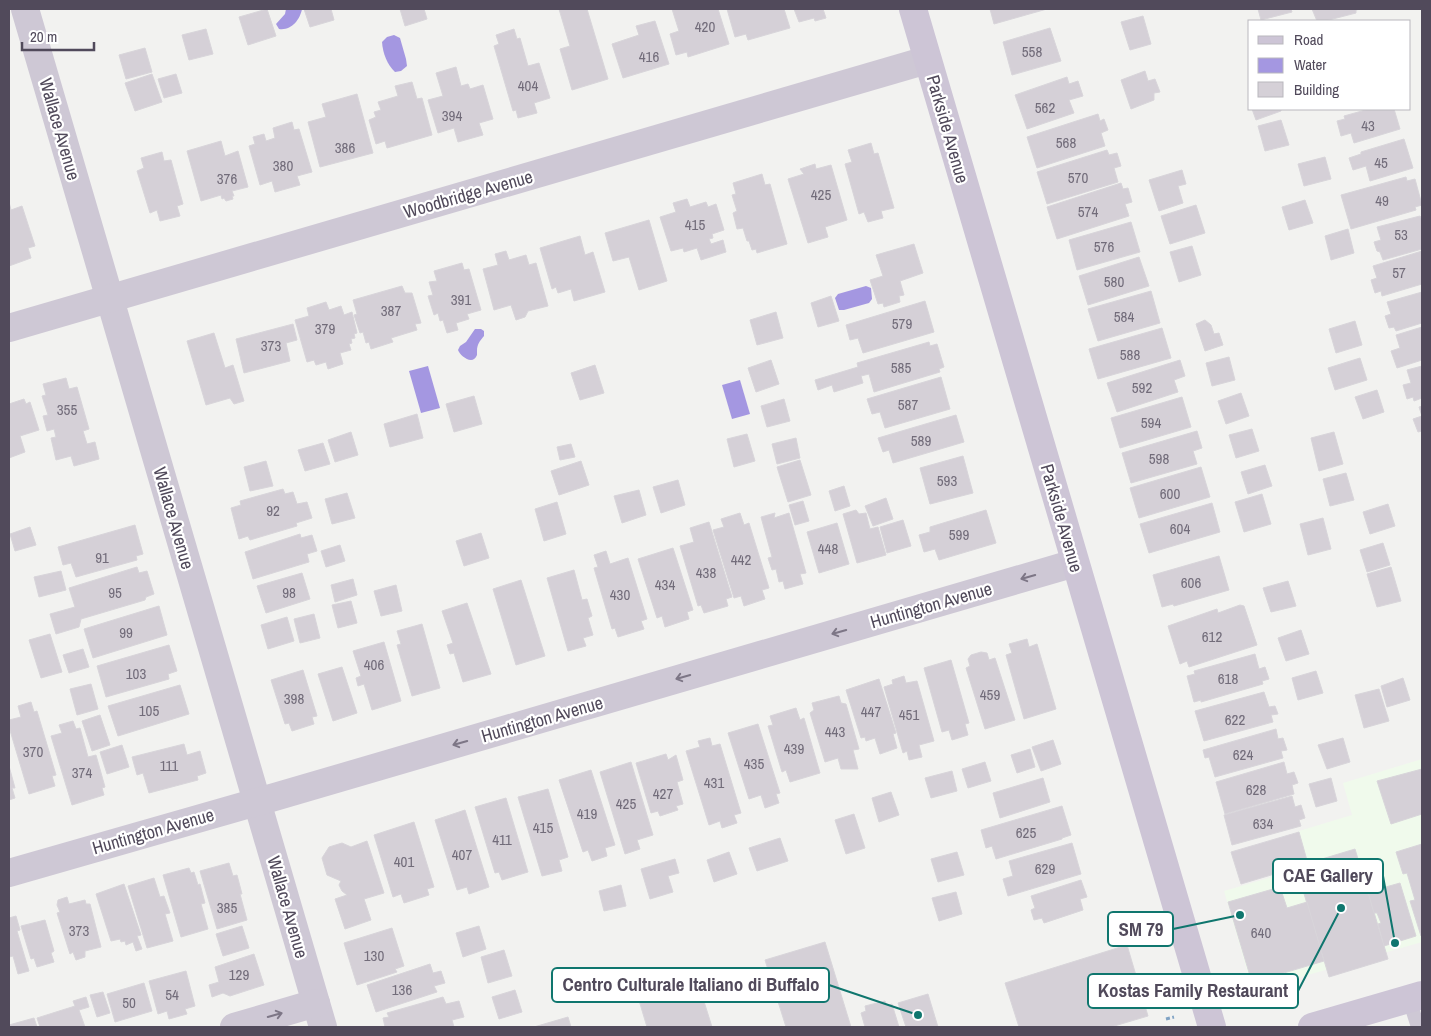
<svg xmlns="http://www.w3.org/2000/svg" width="1431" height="1036" font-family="'Archivo Narrow',sans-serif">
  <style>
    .commercial { fill: #f0faec }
    .water { fill: #a497e1 }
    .building { fill: #d5d0d7; stroke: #d8d5da }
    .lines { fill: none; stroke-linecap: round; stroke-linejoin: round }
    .path { stroke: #80a3c4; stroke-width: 3; stroke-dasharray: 4 2.5; stroke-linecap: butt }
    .lane { stroke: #cec8d5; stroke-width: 14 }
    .street { stroke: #cec8d5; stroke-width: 28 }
    .secondary { stroke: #cdc5d6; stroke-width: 28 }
    .oneway { stroke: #7d7686 }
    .labels { text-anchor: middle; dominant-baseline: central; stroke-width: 4.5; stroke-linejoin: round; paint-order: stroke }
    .number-label { font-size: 15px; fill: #726c7a }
    .street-label { font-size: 18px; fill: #514a5b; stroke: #fff }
    .leader { fill: none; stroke: #0f766e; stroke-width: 2 }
    .callout-dot { fill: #0f766e; stroke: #fff; stroke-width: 2 }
    .callout { fill: #fff; stroke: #0f766e; stroke-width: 2 }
    .callout-label { font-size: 19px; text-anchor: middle; font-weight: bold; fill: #514a5b }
  </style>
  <rect width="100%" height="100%" fill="#f2f2f0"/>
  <polygon class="commercial" points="1422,759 1422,942 1253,991 1224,891 1309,866 1299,831 1352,815 1343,783"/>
  <g class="water">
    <path d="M286 9H302C300 20 291 31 279 29L276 24 285 14Z"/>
    <path d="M394 35 400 38 406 59 407 66 401 71 395 72C387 64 383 54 382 42L387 37Z"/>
    <polygon points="866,286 871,288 872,299 869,303 844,310 839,310 835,298 838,294"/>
    <path d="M475 329H481L484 331V336C480 341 477 344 477 351 477 352 477 354 477 355 473 366 460 356 458 350L460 346 466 342Z"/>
    <polygon points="428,366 440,408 421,413 409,371"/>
    <polygon points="740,380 750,414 732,419 722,385"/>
  </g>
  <g class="building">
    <polygon points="267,9 276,36 248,45 239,17"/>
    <polygon points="304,9 331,9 334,20 310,27"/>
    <polygon points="400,9 424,9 427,19 405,26"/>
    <polygon points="559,9 587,9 608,79 572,90 560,49 570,46"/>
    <polygon points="672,9 718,9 729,44 688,57 687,52 676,55 670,34 679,31"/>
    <polygon points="727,9 784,9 790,28 748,40 746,34 735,37"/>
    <polygon points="794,9 823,9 826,18 815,21 814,18 799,22"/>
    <polygon points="990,9 1047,9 994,24"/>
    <polygon points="1258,9 1291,9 1292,12 1261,20"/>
    <polygon points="1312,9 1360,9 1356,10 1356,13 1325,21 1317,21"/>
    <polygon points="1143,16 1151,44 1130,50 1121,22"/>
    <polygon points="655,21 669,64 623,78 612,44 639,35 636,26"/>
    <polygon points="1050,28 1061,61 1012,75 1003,42"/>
    <polygon points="206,29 213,54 189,60 182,35"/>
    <polygon points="514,29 517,39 520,38 528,66 539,63 550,98 534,103 537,113 518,118 516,110 513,111 494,46 499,44 496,35"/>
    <polygon points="145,48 152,72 126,79 119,55"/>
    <polygon points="456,67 461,86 468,84 470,89 483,85 493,119 479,123 483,135 458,142 454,128 438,133 428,100 443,96 436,73"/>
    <polygon points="1145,71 1148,81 1155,79 1160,92 1154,93 1154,100 1131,109 1121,80"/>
    <polygon points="152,74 162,102 135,111 125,83"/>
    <polygon points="176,74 182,93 164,98 158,79"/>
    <polygon points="1067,77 1069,84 1078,81 1083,96 1069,100 1074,113 1027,129 1015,95"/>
    <polygon points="412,82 417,99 422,98 432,135 387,148 385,141 376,144 369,120 376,117 374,112 381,110 378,102 398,96 395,86"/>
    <polygon points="357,94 373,153 320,167 308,122 326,117 322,104"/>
    <polygon points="1252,109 1281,109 1281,111 1256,120"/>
    <polygon points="1369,109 1394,109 1400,129 1354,143 1351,133 1341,136 1337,121 1345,119 1344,116"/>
    <polygon points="1098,114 1100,121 1104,119 1108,130 1101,133 1105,146 1037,168 1027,137"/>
    <polygon points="1281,120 1289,145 1265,151 1258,126"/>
    <polygon points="292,122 294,130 299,129 312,172 297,176 300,185 275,192 272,181 260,185 249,146 255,144 253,137 264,134 266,141 275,138 273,128"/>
    <polygon points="1404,139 1413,168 1370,181 1366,166 1353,170 1349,158 1361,154 1361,152"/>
    <polygon points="221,141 225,156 238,151 248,187 232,191 234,196 232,196 233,199 226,201 224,198 222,199 221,195 201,201 187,151"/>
    <polygon points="871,143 874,154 878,153 894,208 881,211 883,218 868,222 864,212 859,214 845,164 852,162 848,150"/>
    <polygon points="1107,150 1109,155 1117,153 1121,166 1114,168 1118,182 1047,204 1037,172"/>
    <polygon points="162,152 164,161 171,160 183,204 177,206 180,216 160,221 157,210 150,213 137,171 144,168 141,158"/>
    <polygon points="1325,157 1331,179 1304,186 1298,164"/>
    <polygon points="815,164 816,169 831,165 847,220 825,227 828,237 808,243 788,179 804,174 800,169"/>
    <polygon points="1182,170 1186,184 1178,186 1183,203 1159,211 1149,180"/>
    <polygon points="762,174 765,185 770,184 787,244 757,253 756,249 752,250 749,241 747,241 743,228 737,229 733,213 737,211 732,195 736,194 733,183"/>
    <polygon points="1406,177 1407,181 1415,179 1422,205 1415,207 1416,210 1351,229 1341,195"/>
    <polygon points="1121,183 1123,189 1128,188 1132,202 1125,204 1129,216 1057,239 1047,207"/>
    <polygon points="687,199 690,207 706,202 708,207 716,204 724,230 712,234 713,238 709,239 711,244 723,240 726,252 701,260 697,248 684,252 683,248 671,251 660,217 676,212 673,203"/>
    <polygon points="1305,200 1313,223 1289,230 1282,207"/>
    <polygon points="9,202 11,210 22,206 35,246 28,248 31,258 9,266"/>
    <polygon points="1196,205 1205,233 1170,244 1161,216"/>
    <polygon points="1420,216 1421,218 1422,218 1422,249 1383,260 1380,252 1377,251 1374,242 1381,240 1377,227"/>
    <polygon points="649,220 667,281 639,290 629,257 613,261 605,233"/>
    <polygon points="1131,222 1140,252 1077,270 1069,240"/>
    <polygon points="1348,229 1354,253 1331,260 1325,236"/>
    <polygon points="580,236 585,255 593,252 605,292 574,301 571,289 558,293 556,287 552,289 540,248"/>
    <polygon points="914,244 923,273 900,281 904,295 899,296 900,302 884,307 883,303 878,304 870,280 883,276 876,255"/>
    <polygon points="1192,246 1201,275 1179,282 1170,252"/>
    <polygon points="506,251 509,260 526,255 529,265 536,263 548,306 528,311 525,317 516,320 511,305 494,310 483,269 498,265 495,254"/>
    <polygon points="1422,251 1422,284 1382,296 1381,291 1375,293 1371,280 1377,278 1373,266"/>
    <polygon points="1139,257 1149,286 1088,305 1079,276"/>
    <polygon points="462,263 464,270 469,269 481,310 467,314 469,319 456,323 458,330 447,333 443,320 440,321 438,313 434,315 428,296 433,295 429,282 437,281 434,271"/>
    <polygon points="402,286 405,293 412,293 421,323 415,324 417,330 391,338 393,342 371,349 369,342 366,343 363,332 360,333 354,315 357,314 353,300"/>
    <polygon points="1151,291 1160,323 1098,341 1088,309"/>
    <polygon points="1422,292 1422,323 1396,331 1394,327 1389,328 1385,316 1391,314 1387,302"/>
    <polygon points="831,296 839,321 818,327 811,303"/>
    <polygon points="925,301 934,332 863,353 858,338 850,340 846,325"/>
    <polygon points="326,302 329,310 341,306 344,315 352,312 357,333 354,334 355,338 351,339 352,343 349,344 351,350 340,353 343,364 328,369 326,362 316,365 314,360 307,362 295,320 309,316 307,308"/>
    <polygon points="776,312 783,338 757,345 750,320"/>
    <polygon points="1205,320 1211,325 1214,334 1219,333 1223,345 1205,351 1196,324"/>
    <polygon points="1355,321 1362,345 1336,353 1329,329"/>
    <polygon points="293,324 297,340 286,343 290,361 244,373 236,339"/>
    <polygon points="1422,327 1422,360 1397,368 1391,351 1400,348 1396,335"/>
    <polygon points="1162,328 1171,358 1098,379 1089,349"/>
    <polygon points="214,333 225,368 233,365 244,401 234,404 230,398 206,405 187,341"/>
    <polygon points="929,342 930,346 937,344 944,367 939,369 940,372 874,392 869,374 861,376 863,383 834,392 832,385 818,390 815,380 858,367 857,363"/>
    <polygon points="1229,357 1235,380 1212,386 1206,363"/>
    <polygon points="1360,358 1367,380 1335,390 1328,368"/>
    <polygon points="771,360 779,384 756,392 748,368"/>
    <polygon points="1180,360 1185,376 1174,380 1178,392 1117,412 1107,383"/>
    <polygon points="595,365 604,393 580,400 571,373"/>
    <polygon points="1422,366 1422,398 1414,401 1413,397 1407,399 1403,385 1411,383 1407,370"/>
    <polygon points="941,377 950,409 885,428 880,412 872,414 867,399"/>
    <polygon points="66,378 69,389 77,387 89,429 83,431 87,444 95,442 99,459 74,466 71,456 56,460 51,438 56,437 54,429 47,431 43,416 48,415 42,396 46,395 43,384"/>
    <polygon points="1377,390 1384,412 1363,419 1355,397"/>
    <polygon points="1241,393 1249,416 1226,424 1218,401"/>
    <polygon points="474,396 482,424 454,432 446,404"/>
    <polygon points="1182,397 1191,427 1120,448 1111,418"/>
    <polygon points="24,399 26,404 30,402 39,430 20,436 25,452 9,458 9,404"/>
    <polygon points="784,399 790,421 767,427 761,406"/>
    <polygon points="1422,406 1422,431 1418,432 1413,419 1422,416 1419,407"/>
    <polygon points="417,414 423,438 390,447 384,424"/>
    <polygon points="956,415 964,442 893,463 889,450 883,452 878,438"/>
    <polygon points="1252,429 1259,451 1236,458 1229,435"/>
    <polygon points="1197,431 1202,448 1193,451 1197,464 1131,483 1122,453"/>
    <polygon points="351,432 358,455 335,462 328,440"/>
    <polygon points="1334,432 1343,464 1319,471 1311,438"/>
    <polygon points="747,434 755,461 734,467 727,439"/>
    <polygon points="796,438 800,458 777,464 772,444"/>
    <polygon points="323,443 330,464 305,471 298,450"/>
    <polygon points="571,444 575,457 560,460 557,447"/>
    <polygon points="963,456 973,493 930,504 920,468"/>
    <polygon points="800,460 811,495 788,502 777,467"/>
    <polygon points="266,461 273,486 250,491 244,467"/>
    <polygon points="581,461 589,485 559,495 551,471"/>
    <polygon points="1265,465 1272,486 1248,494 1241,472"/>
    <polygon points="1201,467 1210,497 1139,518 1130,488"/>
    <polygon points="1346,473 1354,500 1330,506 1323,479"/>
    <polygon points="678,480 685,505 661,513 653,487"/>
    <polygon points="844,486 850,506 835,511 829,491"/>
    <polygon points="283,489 285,494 293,492 297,504 307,502 312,518 296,523 297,526 250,540 248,536 239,539 231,508 241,505 240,501"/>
    <polygon points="639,490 646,515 622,523 614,496"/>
    <polygon points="347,493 355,518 332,524 325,499"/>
    <polygon points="1262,494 1271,524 1244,532 1235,502"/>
    <polygon points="886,498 893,519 873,526 865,506"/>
    <polygon points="803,501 809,521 795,525 789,505"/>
    <polygon points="557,502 566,534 544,541 535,509"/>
    <polygon points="1212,503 1220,532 1149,553 1140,524"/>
    <polygon points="1388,504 1395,526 1370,534 1363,512"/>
    <polygon points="856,510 859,514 866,513 870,529 878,527 886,555 857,563 843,514"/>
    <polygon points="986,510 996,543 939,560 935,549 924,552 919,535 930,532 930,527"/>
    <polygon points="740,513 744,525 749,523 769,588 762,590 765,599 744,606 741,596 734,598 713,530 724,527 721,519"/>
    <polygon points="775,513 774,518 789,513 806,573 800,574 803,584 785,589 783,581 779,582 776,569 772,570 768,558 772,557 761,517"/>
    <polygon points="1323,518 1331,549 1308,555 1300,524"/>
    <polygon points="903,520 911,546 887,553 880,527"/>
    <polygon points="709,522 732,597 726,599 728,606 704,613 701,605 698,606 680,546 694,542 690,528"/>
    <polygon points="837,523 849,564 819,573 807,532"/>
    <polygon points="135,525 143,554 136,556 137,560 76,577 71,563 63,565 58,547"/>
    <polygon points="30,527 36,545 15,551 10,534"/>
    <polygon points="481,533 489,558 464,566 456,541"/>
    <polygon points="300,534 301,538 312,535 317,551 307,554 309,562 253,579 245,552"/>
    <polygon points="1383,543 1390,565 1367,572 1360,550"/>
    <polygon points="340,545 345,561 326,567 321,551"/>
    <polygon points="673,548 693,610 687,612 689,619 665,627 662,616 657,618 638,559"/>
    <polygon points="606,551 610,564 628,558 647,619 641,621 644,629 618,637 615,628 612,629 594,568 598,567 594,555"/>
    <polygon points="1219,556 1229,590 1174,606 1173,604 1162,607 1153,575"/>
    <polygon points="137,567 139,573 147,571 154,594 146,597 145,600 81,619 79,627 56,634 50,614 75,607 69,588"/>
    <polygon points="1391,567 1401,601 1377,607 1367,574"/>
    <polygon points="574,570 582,600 587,599 592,616 588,618 593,635 583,638 586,646 568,651 547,578"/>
    <polygon points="61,571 66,590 39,597 34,577"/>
    <polygon points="302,573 310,599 266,613 257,586"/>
    <polygon points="353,579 357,595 335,602 331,585"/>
    <polygon points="521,580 545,656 516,665 493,589"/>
    <polygon points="1288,581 1296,606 1271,612 1263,588"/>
    <polygon points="396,585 402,611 381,616 374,591"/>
    <polygon points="351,601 357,623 338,628 332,605"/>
    <polygon points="467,603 491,674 463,682 454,653 450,654 447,645 453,643 442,611"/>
    <polygon points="1240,605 1244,606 1257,645 1189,667 1187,661 1180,664 1168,626 1217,609 1218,613"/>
    <polygon points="159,606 167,635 93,658 84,629"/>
    <polygon points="314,614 320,638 300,643 294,619"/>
    <polygon points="287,617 294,641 268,649 261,625"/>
    <polygon points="422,624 440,688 412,696 397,645 401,644 397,631"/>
    <polygon points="1301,630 1309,654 1286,661 1278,638"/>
    <polygon points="50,634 62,672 41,678 29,640"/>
    <polygon points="1027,639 1029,647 1037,644 1056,709 1024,719 1006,655 1012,653 1009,644"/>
    <polygon points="384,642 401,701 372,710 364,684 358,686 356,678 361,676 353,651"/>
    <polygon points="169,645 177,671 168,674 169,679 106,697 97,666"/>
    <polygon points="83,649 89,667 69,673 63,655"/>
    <polygon points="981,652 987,653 989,660 995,658 1015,720 985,729 966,668 970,666 968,659 971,655"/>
    <polygon points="1255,654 1259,669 1265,667 1269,679 1262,681 1263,684 1201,702 1201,700 1194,702 1187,676 1195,674 1194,671"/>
    <polygon points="951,660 969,723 965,724 968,735 952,740 949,730 942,732 924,668"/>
    <polygon points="342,667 357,713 333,721 318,674"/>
    <polygon points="303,670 317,716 312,717 314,724 292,731 289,723 285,724 271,680"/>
    <polygon points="1316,671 1323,693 1298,700 1292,678"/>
    <polygon points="904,676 906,683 917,681 934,741 919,745 922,757 909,760 907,751 903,753 884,687 893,684 892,680"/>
    <polygon points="1403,678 1410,700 1387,707 1381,686"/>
    <polygon points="879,679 896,733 893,734 897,748 880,754 875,738 866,741 865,737 861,738 846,690"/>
    <polygon points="91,684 98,709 77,715 70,689"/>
    <polygon points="180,685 189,714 118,736 108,706"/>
    <polygon points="1379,689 1389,721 1364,728 1355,695"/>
    <polygon points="1264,692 1269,707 1275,706 1278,714 1271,715 1273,722 1204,741 1195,711"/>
    <polygon points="839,696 841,703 846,704 859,749 853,750 858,769 841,769 838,758 825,762 810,713 814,710 812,703"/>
    <polygon points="31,702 34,712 37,711 56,775 52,776 55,786 29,794 9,727 9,720 21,717 18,706"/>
    <polygon points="796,708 800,720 804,718 820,773 790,782 786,770 782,772 768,726 773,725 770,716"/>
    <polygon points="100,715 110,745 92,751 82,721"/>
    <polygon points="73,721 76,729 80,728 88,757 96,755 105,787 102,788 104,795 72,805 51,736 62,733 59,725"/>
    <polygon points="758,724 780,793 776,794 779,803 765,808 761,795 749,799 728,733"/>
    <polygon points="1276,729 1278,739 1283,738 1287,750 1281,751 1283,758 1215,777 1209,757 1205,758 1203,750"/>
    <polygon points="710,738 712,746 720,744 741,813 734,815 737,823 722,828 720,821 709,825 686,751 700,747 698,741"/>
    <polygon points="1343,738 1350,762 1327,769 1318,745"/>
    <polygon points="1053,740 1061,764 1041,771 1032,747"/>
    <polygon points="184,744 187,755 200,751 206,773 197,776 198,780 149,793 143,773 137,775 132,757"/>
    <polygon points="122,745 129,767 107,774 100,752"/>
    <polygon points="1030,749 1035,767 1017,773 1011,755"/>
    <polygon points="666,754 668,760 676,755 683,780 677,782 683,804 676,806 678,810 660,816 658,811 651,813 636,763"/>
    <polygon points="631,762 653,835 637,840 640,849 625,854 600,772"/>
    <polygon points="985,762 991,781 968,788 962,769"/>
    <polygon points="1284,762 1287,774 1294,772 1298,783 1292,785 1294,794 1225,814 1216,782"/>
    <polygon points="9,766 15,788 12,788 15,798 9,800"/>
    <polygon points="1422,769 1422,814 1391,824 1377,781"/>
    <polygon points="591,770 615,845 605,848 607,856 592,861 588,850 583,852 559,780"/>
    <polygon points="952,771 957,791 931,798 925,778"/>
    <polygon points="1043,778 1050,802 1000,818 993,793"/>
    <polygon points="1331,778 1337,801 1316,807 1309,784"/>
    <polygon points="548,789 568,857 559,860 562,871 542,876 518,797"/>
    <polygon points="891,792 899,815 879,822 872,798"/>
    <polygon points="1292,796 1295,807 1301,805 1305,818 1299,820 1301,826 1232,845 1224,815"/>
    <polygon points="506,798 528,872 502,880 499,872 495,873 475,807"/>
    <polygon points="1062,806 1071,835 1062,838 1062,839 996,859 992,846 986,848 981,830"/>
    <polygon points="465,810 489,887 469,894 467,887 457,890 435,820"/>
    <polygon points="854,814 865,848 846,854 835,820"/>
    <polygon points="414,822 434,887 427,889 429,895 404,903 401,894 393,897 374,835"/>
    <polygon points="1299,832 1308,864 1241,884 1231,852"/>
    <polygon points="780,838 788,861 757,871 749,848"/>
    <polygon points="367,841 384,893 364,899 371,920 345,929 335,899 347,895 342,891 339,885 341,881 327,875 322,858 329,847 342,843 351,847"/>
    <polygon points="1072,843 1081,874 1008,896 1003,879 1013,876 1009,861"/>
    <polygon points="1422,844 1422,935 1421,936 1410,901 1415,900 1407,873 1403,874 1396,852"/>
    <polygon points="1355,849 1388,959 1329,977 1302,887 1318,883 1312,862"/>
    <polygon points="729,852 737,874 714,882 707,860"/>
    <polygon points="957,852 964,875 938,882 931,859"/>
    <polygon points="675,859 679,873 668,876 673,892 650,899 641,869"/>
    <polygon points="229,863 233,876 237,875 242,894 240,894 247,920 217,929 200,871"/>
    <polygon points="189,868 191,873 194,872 198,885 200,884 205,903 201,904 208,929 181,937 163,875"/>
    <polygon points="154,878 160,897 164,896 170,913 165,914 173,941 147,948 128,886"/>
    <polygon points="1081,880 1087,897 1080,899 1083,910 1044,923 1042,918 1034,920 1031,910 1035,908 1031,896"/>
    <polygon points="1400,883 1416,936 1384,946 1378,924 1381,923 1377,913 1374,913 1368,892"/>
    <polygon points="124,884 141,935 137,936 142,949 136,951 133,942 126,945 125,941 121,942 120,939 111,941 96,894"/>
    <polygon points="621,885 626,906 604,911 599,891"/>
    <polygon points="1280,887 1287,908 1307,902 1324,961 1257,981 1253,980 1250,976 1228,902"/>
    <polygon points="956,892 962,914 939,921 932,898"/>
    <polygon points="67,897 69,904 85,900 86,904 90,904 101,947 85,951 85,957 76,960 73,952 70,954 57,913 60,912 57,905 58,900"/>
    <polygon points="16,916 20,930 17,931 29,971 18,974 13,956 9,957 9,918"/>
    <polygon points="45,920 54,951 51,953 54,962 37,967 34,958 31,959 21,926"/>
    <polygon points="242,926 249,948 223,956 216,934"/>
    <polygon points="479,926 486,949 463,957 456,933"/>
    <polygon points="392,928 404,966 395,969 397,972 357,985 344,943"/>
    <polygon points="825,942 851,1027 786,1027 765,960"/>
    <polygon points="1127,945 1148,1016 1111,1027 1019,1027 1005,983"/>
    <polygon points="504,950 512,976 488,983 481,957"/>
    <polygon points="254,954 264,985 230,996 223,993 212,997 209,985 219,982 215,967"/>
    <polygon points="430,964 433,973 441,971 445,983 434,986 437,992 376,1012 367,985"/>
    <polygon points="186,971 195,1006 185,1009 187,1014 169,1019 167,1011 158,1014 149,981"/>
    <polygon points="697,979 712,1027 647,1027 638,997"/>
    <polygon points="144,983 152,1011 115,1022 107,994"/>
    <polygon points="515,990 522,1012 499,1019 492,997"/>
    <polygon points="103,992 110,1013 97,1017 90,995"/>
    <polygon points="928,994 938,1027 906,1027 898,1003"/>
    <polygon points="86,997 89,1007 79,1010 85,1027 40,1027 37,1018 75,1006 73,1001"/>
    <polygon points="443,997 446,1004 459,1001 464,1017 452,1020 454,1027 385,1027 383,1018 389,1017 387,1013"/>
    <polygon points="885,1001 887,1006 892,1004 899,1027 865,1027 861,1013 866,1011 865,1006"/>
    <polygon points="568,1017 571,1027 534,1027"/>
    <polygon points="34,1018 37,1027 9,1027 9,1025"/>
  </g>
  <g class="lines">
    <g class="path">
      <polyline points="1239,997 1243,1009"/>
      <polyline points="1166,1019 1174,1017"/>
    </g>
    <polyline class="lane" points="1409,999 1418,1027"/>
    <g class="street">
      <polyline points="25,9 323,1027"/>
      <polyline points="9,328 927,60"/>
      <polyline points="9,873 278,796 1075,563"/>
      <polyline points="234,1027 316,1003"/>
    </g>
    <g class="secondary">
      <polyline points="913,9 1212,1027"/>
      <polyline points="1312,1027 1422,995"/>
    </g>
  </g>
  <defs><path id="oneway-shaft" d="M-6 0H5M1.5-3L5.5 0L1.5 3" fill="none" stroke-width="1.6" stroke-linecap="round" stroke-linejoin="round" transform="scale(1.25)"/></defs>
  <g class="oneway">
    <use href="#oneway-shaft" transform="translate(1028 577) rotate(164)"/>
    <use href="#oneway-shaft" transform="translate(839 632) rotate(164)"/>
    <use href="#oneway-shaft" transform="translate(683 677) rotate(164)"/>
    <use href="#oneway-shaft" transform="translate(460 743) rotate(164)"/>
    <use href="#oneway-shaft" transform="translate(275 1015) rotate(-16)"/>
  </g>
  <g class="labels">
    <g class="number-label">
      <text x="705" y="26">420</text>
      <text x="1032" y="51">558</text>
      <text x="649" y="56">416</text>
      <text x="528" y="85">404</text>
      <text x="1045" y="107">562</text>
      <text x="452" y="115">394</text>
      <text x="1368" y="125">43</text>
      <text x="1066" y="142">568</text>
      <text x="345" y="147">386</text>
      <text x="1381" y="162">45</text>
      <text x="283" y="165">380</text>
      <text x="1078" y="177">570</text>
      <text x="227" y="178">376</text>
      <text x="821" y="194">425</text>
      <text x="1382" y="200">49</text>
      <text x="1088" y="211">574</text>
      <text x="695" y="224">415</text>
      <text x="1401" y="234">53</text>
      <text x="1104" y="246">576</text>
      <text x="1399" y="272">57</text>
      <text x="1114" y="281">580</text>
      <text x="461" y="299">391</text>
      <text x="391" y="310">387</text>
      <text x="1124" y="316">584</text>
      <text x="902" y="323">579</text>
      <text x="325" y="328">379</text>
      <text x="271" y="345">373</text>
      <text x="1130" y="354">588</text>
      <text x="901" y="367">585</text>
      <text x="1142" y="387">592</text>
      <text x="908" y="404">587</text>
      <text x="67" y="409">355</text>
      <text x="1151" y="422">594</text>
      <text x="921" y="440">589</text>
      <text x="1159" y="458">598</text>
      <text x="947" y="480">593</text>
      <text x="1170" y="493">600</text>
      <text x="273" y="510">92</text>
      <text x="1180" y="528">604</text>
      <text x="959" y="534">599</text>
      <text x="828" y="548">448</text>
      <text x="102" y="557">91</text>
      <text x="741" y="559">442</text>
      <text x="706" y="572">438</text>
      <text x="1191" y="582">606</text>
      <text x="665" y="584">434</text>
      <text x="115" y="592">95</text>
      <text x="289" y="592">98</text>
      <text x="620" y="594">430</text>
      <text x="126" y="632">99</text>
      <text x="1212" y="636">612</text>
      <text x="374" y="664">406</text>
      <text x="136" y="673">103</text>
      <text x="1228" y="678">618</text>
      <text x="990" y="694">459</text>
      <text x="294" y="698">398</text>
      <text x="149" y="710">105</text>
      <text x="871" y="711">447</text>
      <text x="909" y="714">451</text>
      <text x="1235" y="719">622</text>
      <text x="835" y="731">443</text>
      <text x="794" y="748">439</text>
      <text x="33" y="751">370</text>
      <text x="1243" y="754">624</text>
      <text x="754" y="763">435</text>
      <text x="169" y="765">111</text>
      <text x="82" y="772">374</text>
      <text x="714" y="782">431</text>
      <text x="1256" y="789">628</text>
      <text x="663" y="793">427</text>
      <text x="626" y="803">425</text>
      <text x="587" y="813">419</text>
      <text x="1263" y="823">634</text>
      <text x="543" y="827">415</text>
      <text x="1026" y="832">625</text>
      <text x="502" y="839">411</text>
      <text x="462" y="854">407</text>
      <text x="404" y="861">401</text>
      <text x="1045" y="868">629</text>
      <text x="227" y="907">385</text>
      <text x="79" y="930">373</text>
      <text x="1261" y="932">640</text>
      <text x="374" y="955">130</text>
      <text x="239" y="974">129</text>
      <text x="402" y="989">136</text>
      <text x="172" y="994">54</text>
      <text x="129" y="1002">50</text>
    </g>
    <g class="street-label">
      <text transform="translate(60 129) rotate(74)">Wallace Avenue</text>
      <text transform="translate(948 129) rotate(74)">Parkside Avenue</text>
      <text transform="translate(468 194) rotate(-16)">Woodbridge Avenue</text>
      <text transform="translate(174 518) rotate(74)">Wallace Avenue</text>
      <text transform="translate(1062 518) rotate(74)">Parkside Avenue</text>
      <text transform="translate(931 605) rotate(-16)">Huntington Avenue</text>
      <text transform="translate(542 719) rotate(-16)">Huntington Avenue</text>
      <text transform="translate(153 831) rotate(-16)">Huntington Avenue</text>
      <text transform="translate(288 907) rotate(74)">Wallace Avenue</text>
    </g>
  </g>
  <path class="leader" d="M1395 943L1383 876M1240 915L1173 929M918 1015L829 985M1341 908L1298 991"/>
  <g class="callout-dot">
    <circle cx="1395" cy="943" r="5"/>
    <circle cx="1240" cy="915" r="5"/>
    <circle cx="918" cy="1015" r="5"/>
    <circle cx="1341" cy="908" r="5"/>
  </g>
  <g class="callout">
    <rect x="1273" y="859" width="110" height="34" rx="5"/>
    <rect x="1108" y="912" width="65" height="34" rx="5"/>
    <rect x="552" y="968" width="277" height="34" rx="5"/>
    <rect x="1088" y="974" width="210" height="34" rx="5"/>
  </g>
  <g class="callout-label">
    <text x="1328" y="882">CAE Gallery</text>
    <text x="1141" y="936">SM 79</text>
    <text x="691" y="991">Centro Culturale Italiano di Buffalo</text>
    <text x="1193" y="997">Kostas Family Restaurant</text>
  </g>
  <rect width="1431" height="1036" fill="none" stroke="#514a5b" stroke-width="20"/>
  <rect x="1248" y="20" width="162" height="90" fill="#ffffff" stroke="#b9b7bd"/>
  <rect x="1258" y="36" width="25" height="8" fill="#cdc5d6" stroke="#b9b7bd"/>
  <text x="1294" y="45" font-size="15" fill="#514a5b">Road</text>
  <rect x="1258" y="58" width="25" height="15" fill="#a497e1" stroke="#b9b7bd"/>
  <text x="1294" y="70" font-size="15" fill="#514a5b">Water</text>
  <rect x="1258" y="82" width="25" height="15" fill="#d5d0d7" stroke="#b9b7bd"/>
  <text x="1294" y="95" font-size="15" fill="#514a5b">Building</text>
  <path d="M22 42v8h72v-8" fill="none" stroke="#514a5b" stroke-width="2.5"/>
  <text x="30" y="42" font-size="15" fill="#514a5b" stroke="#ffffff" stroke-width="4" paint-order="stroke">20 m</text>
</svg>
